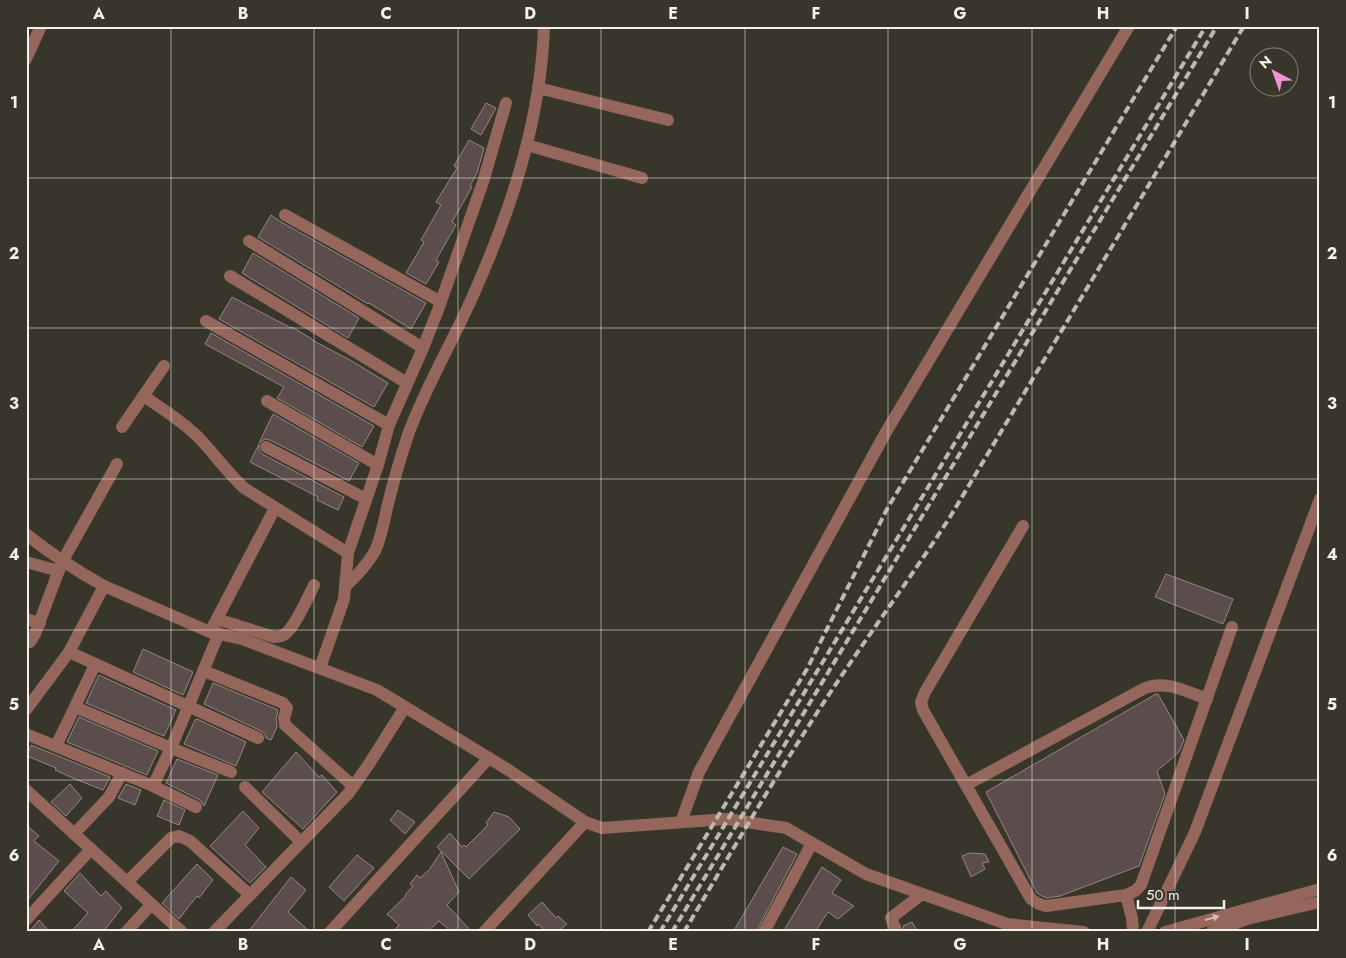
<svg xmlns="http://www.w3.org/2000/svg" width="1346" height="958" font-family="Jost,sans-serif">
  <style>
    .building { fill: #5a4d4b; stroke: #948683 }
    .lines { fill: none; stroke-linecap: round; stroke-linejoin: round }
    .minor { stroke: #95665b; stroke-width: 12 }
    .rail { stroke: #bcb9b1; stroke-width: 4; stroke-dasharray: 8 4; stroke-linecap: butt }
    .oneway { fill: #cebab1 }
    .grid { fill: none; stroke: #f4f2eb; stroke-width: 1; stroke-opacity: 0.55 }
    .neatline { fill: none; stroke: #f4f2eb; stroke-width: 2 }
    .grid-label { font-size: 16px; text-anchor: middle; font-weight: bold; fill: #f4f2eb }
  </style>
  <rect width="100%" height="100%" fill="#38352a"/>
  <g class="building">
    <polygon points="486,103 496,108 481,135 471,129"/>
    <polygon points="469,140 484,148 477,173 470,186 472,187 452,222 456,225 436,260 439,262 426,284 406,273 424,242 421,240 441,205 436,202 457,168 454,166"/>
    <polygon points="271,215 281,222 426,303 411,329 369,303 368,304 258,237"/>
    <polygon points="253,253 359,318 348,338 242,273"/>
    <polygon points="232,297 291,328 292,327 312,339 312,340 350,360 388,383 374,407 219,319"/>
    <polygon points="211,333 374,426 362,447 277,398 284,387 205,344"/>
    <polygon points="273,414 359,463 349,481 270,440 265,439 259,443"/>
    <polygon points="259,444 259,451 262,454 344,497 338,510 317,500 318,497 250,462"/>
    <polygon points="1166,574 1233,599 1223,624 1155,597"/>
    <polygon points="143,649 193,672 183,695 133,672"/>
    <polygon points="99,675 176,710 164,736 86,703"/>
    <polygon points="213,683 278,710 276,719 277,727 271,740 266,738 265,734 261,731 204,704"/>
    <polygon points="1156,694 1158,694 1184,740 1179,752 1157,771 1165,794 1139,866 1060,896 1047,898 1042,896 1037,893 986,792"/>
    <polygon points="79,717 158,751 147,775 67,742"/>
    <polygon points="197,719 246,742 236,766 184,744 195,720"/>
    <polygon points="31,745 110,777 103,790 75,779 55,770 56,768 27,756"/>
    <polygon points="296,752 319,777 322,775 337,792 303,829 262,792"/>
    <polygon points="177,759 218,775 204,806 200,800 166,783"/>
    <polygon points="70,784 82,798 66,816 51,802"/>
    <polygon points="126,784 141,790 135,805 118,798"/>
    <polygon points="164,800 185,810 179,825 157,816"/>
    <polygon points="398,810 415,822 405,834 390,820"/>
    <polygon points="243,811 259,828 245,845 266,867 250,883 210,846"/>
    <polygon points="494,812 509,817 520,829 469,879 437,847 450,833 462,847 464,845 466,847 488,825 486,823"/>
    <polygon points="26,825 39,836 34,841 59,861 26,902"/>
    <polygon points="783,847 797,854 756,932 733,932"/>
    <polygon points="441,852 459,892 447,905 472,932 452,932 439,921 427,932 393,932 399,925 387,914 406,896 405,895 413,886 410,884 417,875 420,878 429,870"/>
    <polygon points="969,853 985,854 989,862 982,863 985,869 971,877 962,856"/>
    <polygon points="357,855 374,868 344,901 329,887"/>
    <polygon points="197,864 213,880 199,898 197,896 179,919 162,903"/>
    <polygon points="822,867 841,880 832,893 854,906 838,919 828,912 815,932 783,932"/>
    <polygon points="80,873 101,896 106,891 122,908 103,932 71,932 88,913 64,891"/>
    <polygon points="291,877 306,890 288,912 310,932 248,932"/>
    <polygon points="542,902 556,918 558,916 567,924 557,932 547,932 538,924 537,926 528,915"/>
    <polygon points="39,920 50,932 29,932"/>
    <polygon points="912,922 918,932 905,932 903,926"/>
  </g>
  <g class="lines">
    <g class="minor">
      <polyline points="26,59 41,26"/>
      <polyline points="538,88 668,120"/>
      <polyline points="527,145 642,178"/>
      <polyline points="285,215 441,302"/>
      <polyline points="249,241 423,348"/>
      <polyline points="230,276 407,383"/>
      <polyline points="206,321 389,425"/>
      <path d="M144 396C163 410 184 422 200 439 215 455 228 473 244 488L348 553"/>
      <polyline points="267,401 378,465"/>
      <polyline points="122,427 164,366"/>
      <polyline points="266,447 366,499"/>
      <polyline points="1023,526 925,692 921,702 923,710 1031,899 1039,904 1046,906 1126,895 1135,891 1141,885 1232,627"/>
      <path d="M26 534C52 555 75 570 104 586"/>
      <polyline points="26,562 59,571"/>
      <path d="M346 586C357 575 367 565 375 551 381 538 384 522 387 508 393 483 400 459 408 435 426 385 454 340 475 291 512 207 541 119 544 26"/>
      <polyline points="26,619 40,623"/>
      <path d="M217 619 274 637C278 637 282 637 285 634 295 627 308 597 314 585"/>
      <polyline points="210,632 275,508"/>
      <polyline points="26,643 30,642 35,634 62,562 117,464"/>
      <polyline points="69,652 258,738"/>
      <polyline points="320,668 344,599 348,553 378,465 389,425 423,348 438,310 483,182 506,103"/>
      <polyline points="204,671 283,703 287,708 284,718 285,725 353,786"/>
      <polyline points="75,707 171,748 231,772"/>
      <polyline points="26,710 69,652 104,586 210,632 242,639 377,690 507,769 585,822 602,828 727,819 786,828 866,874 1007,924 1084,932"/>
      <polyline points="26,734 153,786 196,807"/>
      <polyline points="56,746 95,665"/>
      <path d="M966 785 1145 688C1166 680 1187 692 1207 699"/>
      <polyline points="153,786 171,748 219,633"/>
      <polyline points="245,787 301,842"/>
      <polyline points="26,790 182,932"/>
      <polyline points="681,822 699,772 886,432 1129,26"/>
      <polyline points="74,834 109,797 122,773"/>
      <polyline points="127,882 171,838 179,836 190,841 250,895"/>
      <polyline points="1126,895 1132,918 1133,932"/>
      <polyline points="26,920 91,849"/>
      <polyline points="126,932 151,905"/>
      <polyline points="214,932 348,794 369,764 405,707"/>
      <polyline points="330,932 489,758"/>
      <polyline points="484,932 585,822"/>
      <polyline points="764,932 812,843"/>
      <polyline points="897,932 891,918 922,894"/>
      <polyline points="1147,932 1195,832 1320,499"/>
      <polyline points="1165,932 1320,889"/>
      <polyline points="1211,932 1247,919 1320,902"/>
    </g>
    <g class="rail">
      <polyline points="648,932 807,669 887,509 1177,26"/>
      <polyline points="660,932 1206,26"/>
      <polyline points="672,932 1217,26"/>
      <path d="M684 932C730 854 776 775 826 699 866 638 910 579 950 517L1244 26"/>
    </g>
  </g>
  <defs><path id="oneway-solid" d="M-6-.8H1V-3.2L6.5 0L1 3.2V.8H-6Z" transform="scale(1.25)"/></defs>
  <use class="oneway" href="#oneway-solid" transform="translate(1212 918) rotate(-15)"/>
  <path class="grid" d="M171 26V932M314 26V932M458 26V932M601 26V932M745 26V932M888 26V932M1032 26V932M1175 26V932M26 178H1320M26 328H1320M26 479H1320M26 630H1320M26 780H1320"/>
  <rect width="1346" height="958" fill="none" stroke="#38352a" stroke-width="55"/>
  <g transform="translate(1274 72) rotate(319)"><circle r="24" fill="#38352a" stroke="#838177"/>
  <path d="M0-4L9 19L0 12L-9 19Z" fill="#f391d5"/>
  <text y="-8" font-size="14" font-weight="bold" text-anchor="middle" fill="#f4f2eb">N</text>
  </g>
  <path d="M1138 900v8h86v-8" fill="none" stroke="#f4f2eb" stroke-width="2.5"/>
  <text x="1146" y="900" font-size="15" fill="#f4f2eb" stroke="#38352a" stroke-width="4" paint-order="stroke">50 m</text>
  <rect x="28" y="28" width="1290" height="902" class="neatline"/>
  <g class="grid-label">
    <text x="99" y="19">A</text>
    <text x="243" y="19">B</text>
    <text x="386" y="19">C</text>
    <text x="530" y="19">D</text>
    <text x="673" y="19">E</text>
    <text x="816" y="19">F</text>
    <text x="960" y="19">G</text>
    <text x="1103" y="19">H</text>
    <text x="1247" y="19">I</text>
    <text x="14" y="108">1</text>
    <text x="1332" y="108">1</text>
    <text x="14" y="259">2</text>
    <text x="1332" y="259">2</text>
    <text x="14" y="409">3</text>
    <text x="1332" y="409">3</text>
    <text x="14" y="560">4</text>
    <text x="1332" y="560">4</text>
    <text x="14" y="710">5</text>
    <text x="1332" y="710">5</text>
    <text x="14" y="861">6</text>
    <text x="1332" y="861">6</text>
    <text x="99" y="950">A</text>
    <text x="243" y="950">B</text>
    <text x="386" y="950">C</text>
    <text x="530" y="950">D</text>
    <text x="673" y="950">E</text>
    <text x="816" y="950">F</text>
    <text x="960" y="950">G</text>
    <text x="1103" y="950">H</text>
    <text x="1247" y="950">I</text>
  </g>
</svg>
